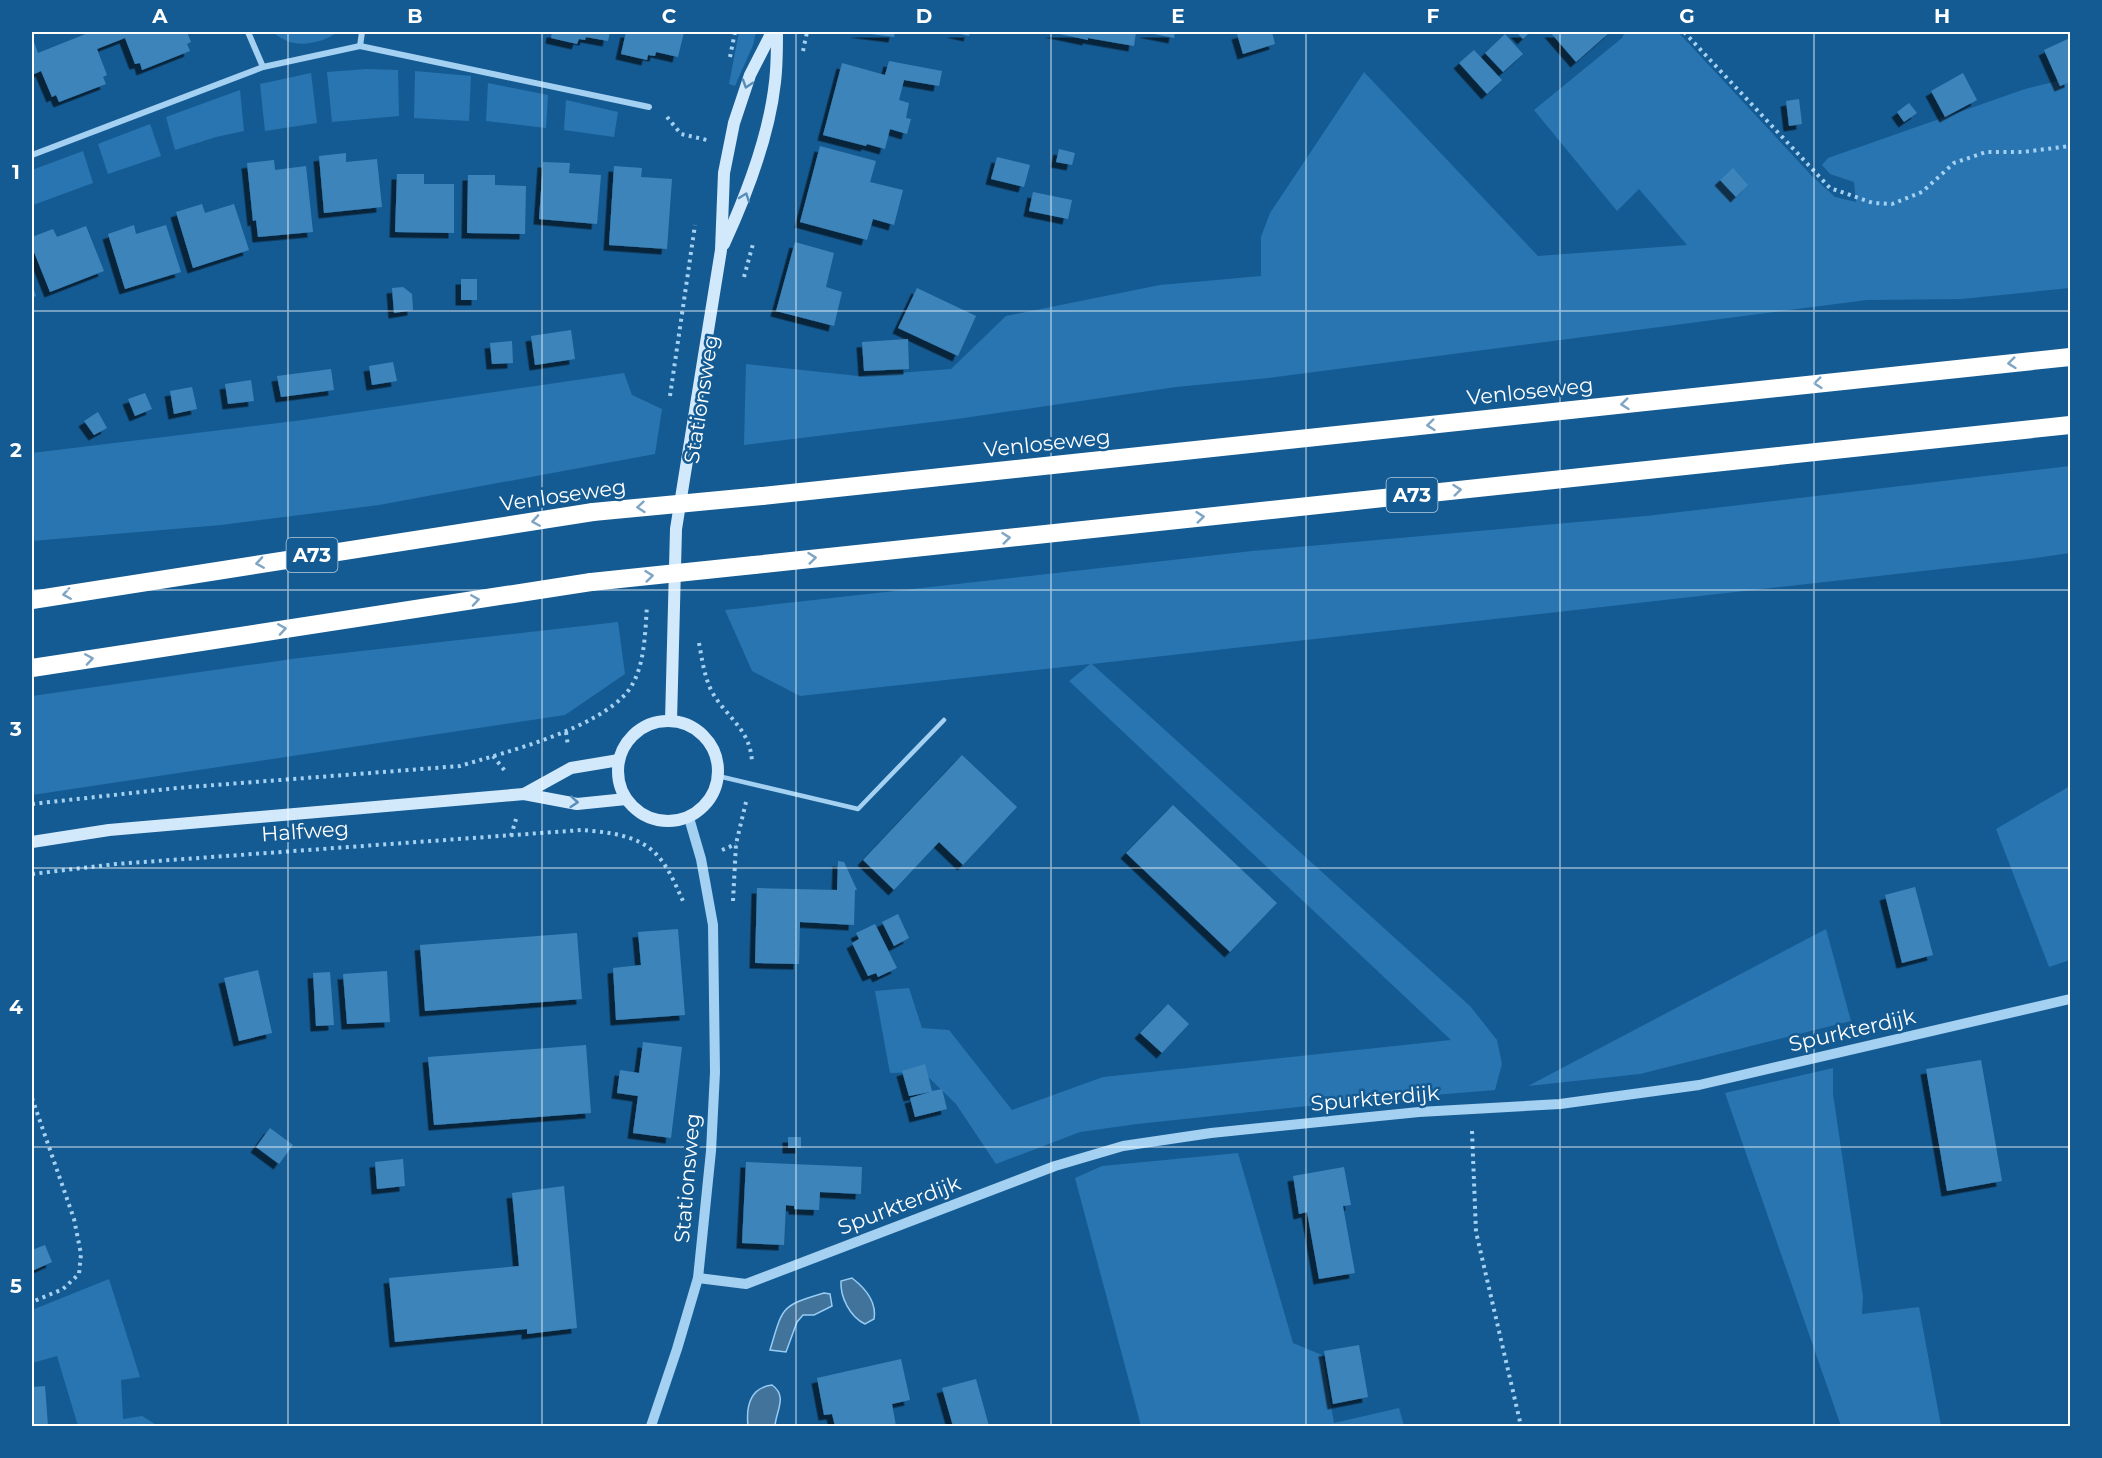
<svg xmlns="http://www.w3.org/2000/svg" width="2102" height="1458" font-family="Montserrat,sans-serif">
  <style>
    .green { fill: #2875b1 }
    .water { fill: #42739b; stroke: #96ccf4; stroke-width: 1.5 }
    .building { fill: #3e84ba; filter: url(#shadow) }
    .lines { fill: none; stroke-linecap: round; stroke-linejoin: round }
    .path { stroke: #a4d0f1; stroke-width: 4; stroke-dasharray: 3 4.5; stroke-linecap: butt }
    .service { stroke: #a4d0f1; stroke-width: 4.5 }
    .minor { stroke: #a4d0f1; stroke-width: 6 }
    .tertiary { stroke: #a4d0f1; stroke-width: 10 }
    .secondary { stroke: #d2e9fc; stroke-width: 12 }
    .motorway { stroke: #fff; stroke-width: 18 }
    .motorway-bridge { stroke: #fff; stroke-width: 18 }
    .oneway { stroke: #578db8 }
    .oneway2 { stroke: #7ea5c4 }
    .grid { fill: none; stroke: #fff; stroke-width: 1.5; stroke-opacity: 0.55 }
    .labels { text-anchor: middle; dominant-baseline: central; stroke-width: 5; stroke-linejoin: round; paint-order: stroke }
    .shield { fill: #155b93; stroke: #b9cedf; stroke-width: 1.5 }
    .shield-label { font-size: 20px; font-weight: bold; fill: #fff }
    .street-label { font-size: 21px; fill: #fff; stroke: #155b93 }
    .neatline { fill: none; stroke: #fff; stroke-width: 2 }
    .grid-label { font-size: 20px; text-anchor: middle; font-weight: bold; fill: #fff }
  </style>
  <defs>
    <filter id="shadow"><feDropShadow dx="-5.5" dy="5.5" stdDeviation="0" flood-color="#0009"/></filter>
  </defs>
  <rect width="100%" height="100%" fill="#155b93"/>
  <g class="green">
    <path d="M272 32H337C325 42 300 48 285 40 280 38 276 34 272 32Z"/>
    <polygon points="739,32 756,32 753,45 735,86 729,84"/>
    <polygon points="1625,32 1678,32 1812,176 1835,197 1856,202 1854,182 1830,174 1822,165 1828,158 2025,89 2070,78 2070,288 1961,299 1867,300 1268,378 1176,387 957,419 744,445 746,364 858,376 951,369 1006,316 1160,285 1261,276 1261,237 1270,213 1364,72 1538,256 1687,245 1639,189 1617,211 1534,110 1622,38"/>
    <polygon points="367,69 398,70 399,116 332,122 327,72"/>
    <polygon points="415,71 471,76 469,121 414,118"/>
    <polygon points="311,73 317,123 265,131 260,84"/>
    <polygon points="488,83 548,95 546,128 486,121"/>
    <polygon points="240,90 244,131 216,137 175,150 166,117"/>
    <polygon points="566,100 618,112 614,137 564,130"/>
    <polygon points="150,124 161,156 108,174 98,144"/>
    <polygon points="83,151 93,183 33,205 32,170"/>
    <polygon points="624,373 632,395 662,409 655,454 379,505 221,525 32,541 32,453 303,420"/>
    <polygon points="2070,466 2070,553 2021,560 1092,664 1470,1006 1497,1040 1502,1064 1495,1090 1337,1103 1137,1124 1080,1132 996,1164 956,1104 923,1072 890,1073 875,991 909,988 922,1028 949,1030 1012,1110 1103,1077 1451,1040 1069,681 1090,664 800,696 752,671 725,610 1252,551 1646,516"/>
    <polygon points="618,622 625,674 565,715 32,795 32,696 299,658"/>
    <polygon points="2070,786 2070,960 2049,967 1996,829"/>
    <polygon points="1826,929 1851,1021 1640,1074 1528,1086"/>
    <polygon points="1833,1068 1833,1094 1863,1297 1862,1314 1919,1307 1941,1426 1841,1426 1725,1093"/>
    <polygon points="1238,1153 1293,1343 1322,1355 1334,1423 1399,1408 1404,1426 1141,1426 1075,1178 1102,1166"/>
    <polygon points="109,1279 140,1377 121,1380 123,1419 142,1416 158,1426 78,1426 57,1356 32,1363 32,1310"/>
  </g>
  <g class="water">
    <path d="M852 1278C865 1288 877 1302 874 1319L865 1324C850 1317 840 1297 841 1281Z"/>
    <path d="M824 1293 830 1294 832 1306 814 1315H803L797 1322 786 1352 770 1350C783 1307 780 1306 824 1293Z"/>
    <path d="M772 1385C788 1396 776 1411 775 1426H748C746 1407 749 1388 772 1385Z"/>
  </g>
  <g class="building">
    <polygon points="87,32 187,32 191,42 187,44 190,51 142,70 140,63 135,64 125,38 97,49 107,75 103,77 106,84 59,102 56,95 52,97 41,71 32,75 32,37 38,53 88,33"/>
    <polygon points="552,32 610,32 608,41 586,37 585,40 579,39 577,44 551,38"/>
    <polygon points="626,32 684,32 678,57 656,52 655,56 648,55 647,60 621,54"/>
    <polygon points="855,32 895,32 894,37"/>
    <polygon points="952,32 970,32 969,36"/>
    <polygon points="1050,32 1136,32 1134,46 1088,38 1088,40"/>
    <polygon points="1144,32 1175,32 1174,38"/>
    <polygon points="1244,32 1272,32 1275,44 1243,54 1237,34"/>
    <polygon points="1516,32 1530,32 1523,39"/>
    <polygon points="1550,32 1610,32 1576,62"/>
    <polygon points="1505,34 1523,54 1503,72 1485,53"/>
    <polygon points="2070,38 2070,82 2060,86 2044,50"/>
    <polygon points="1474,50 1502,80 1487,94 1459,63"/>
    <polygon points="889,61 942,71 939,86 904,80 899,100 909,103 906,118 911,119 907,134 890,129 885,149 867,144 866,146 823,135 842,63 885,75"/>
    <polygon points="1963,73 1977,100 1945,117 1931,91"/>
    <polygon points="1799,99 1802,124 1789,126 1786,101"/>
    <polygon points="1909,103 1917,113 1904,122 1897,112"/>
    <polygon points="820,146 876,161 870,182 903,190 894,225 873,219 867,240 800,222"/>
    <polygon points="1059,149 1075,153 1072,165 1056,162"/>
    <polygon points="346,153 346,162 377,159 382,207 324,213 319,156"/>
    <polygon points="997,157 1030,165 1024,187 991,179"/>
    <polygon points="274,160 275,170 306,166 313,232 258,237 256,220 253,221 247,163"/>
    <polygon points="543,162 570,163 569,173 601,175 597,224 539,219"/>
    <polygon points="614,166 642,168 641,177 672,179 667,249 609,245"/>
    <polygon points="1733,168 1748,185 1736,197 1720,180"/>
    <polygon points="397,174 424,174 424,184 454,184 454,233 395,232"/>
    <polygon points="468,175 495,175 495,185 526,186 525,234 467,233"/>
    <polygon points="1033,192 1072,200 1068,219 1029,211"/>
    <polygon points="202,204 205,213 234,204 249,250 193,268 176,212"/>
    <polygon points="134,225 136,234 166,225 181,272 125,289 108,234"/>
    <polygon points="86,226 104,271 50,292 32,247 32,237 53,229 57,237"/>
    <polygon points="795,242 834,253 826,287 842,292 834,326 776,311"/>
    <rect x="461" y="279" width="16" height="21"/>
    <polygon points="32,284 36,296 32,298"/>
    <polygon points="403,287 412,294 413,310 394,313 392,288"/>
    <polygon points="917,288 976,316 958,356 898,328"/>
    <polygon points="571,330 575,359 535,365 531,336"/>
    <polygon points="908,339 909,369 864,371 862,342"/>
    <polygon points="512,341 513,363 492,364 490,343"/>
    <polygon points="393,362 397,381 372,385 369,366"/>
    <polygon points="331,369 334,390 281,397 277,376"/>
    <polygon points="251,380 254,401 228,404 225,384"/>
    <polygon points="192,387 197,409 174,414 170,391"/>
    <polygon points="145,393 152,409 135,416 128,399"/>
    <polygon points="98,412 107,428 94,435 84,421"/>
    <polygon points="962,755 1017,807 963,865 939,842 894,890 863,860"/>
    <polygon points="1173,805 1277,903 1230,952 1126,853"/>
    <polygon points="838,861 844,862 857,890 855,890 854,925 800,922 799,964 755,963 757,888 837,890"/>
    <polygon points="1915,887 1933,955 1902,963 1885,895"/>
    <polygon points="898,914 909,938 894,946 882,922"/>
    <polygon points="875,924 897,968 878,977 876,973 868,976 852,943 859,939 856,933"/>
    <polygon points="678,929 685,1015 616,1020 613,968 641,965 638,932"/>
    <polygon points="577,933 582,999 425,1011 420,945"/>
    <polygon points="258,970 272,1033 239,1041 224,978"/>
    <polygon points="387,971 390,1022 347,1024 343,974"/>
    <polygon points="330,972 334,1025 316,1026 313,973"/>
    <polygon points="1168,1004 1189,1024 1162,1053 1140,1033"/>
    <polygon points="643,1042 682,1047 671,1138 633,1133 638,1096 617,1093 620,1070 639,1073"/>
    <polygon points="586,1045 591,1113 434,1125 428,1057"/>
    <polygon points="1981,1060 2002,1181 1947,1191 1926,1069"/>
    <polygon points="925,1064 932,1091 942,1089 947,1109 915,1117 910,1098 930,1092 909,1096 902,1071"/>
    <polygon points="270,1128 293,1145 279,1164 256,1147"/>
    <rect x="788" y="1137" width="13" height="11"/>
    <polygon points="403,1159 405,1186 377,1189 375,1162"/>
    <polygon points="746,1162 862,1167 861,1194 820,1192 819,1210 794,1209 794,1206 786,1205 784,1245 742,1243"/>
    <polygon points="1344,1167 1351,1205 1343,1206 1355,1273 1319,1279 1307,1212 1299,1214 1293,1176"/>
    <polygon points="564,1186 577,1328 527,1334 527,1329 395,1342 389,1278 519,1266 512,1193"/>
    <polygon points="45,1245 52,1262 32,1271 32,1250"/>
    <polygon points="1359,1345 1368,1397 1333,1404 1324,1351"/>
    <polygon points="901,1359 910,1400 892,1404 896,1426 835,1426 832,1414 824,1415 817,1378"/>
    <polygon points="976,1379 989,1426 953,1426 942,1388"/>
    <polygon points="45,1386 48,1426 32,1426 32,1387"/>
  </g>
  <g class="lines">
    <g class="path">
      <polyline points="1684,32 1830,188 1873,203 1892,204 1922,192 1954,163 1986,152 2023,152 2070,146"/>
      <polyline points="803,51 807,32"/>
      <polyline points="730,57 735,32"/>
      <polyline points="667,117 681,134 707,140"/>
      <polyline points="744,277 753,244"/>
      <polyline points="670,396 695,225"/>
      <path d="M699 643C702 659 704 675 711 690 725 717 751 728 752 763"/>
      <polyline points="566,732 568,746"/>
      <polyline points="493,756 505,771"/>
      <path d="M32 804 177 788 460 766C506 752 598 729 628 691 645 669 645 633 647 606"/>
      <polyline points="511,836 516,819"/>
      <polyline points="722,850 736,844"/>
      <path d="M32 874 116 864 582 830C607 832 639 835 657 855 669 868 676 886 683 901"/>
      <polyline points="733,901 736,844 746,802"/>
      <polyline points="32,1098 74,1219 81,1254 79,1274 63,1289 32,1302"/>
      <polyline points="1472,1131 1476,1232 1521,1426"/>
    </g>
    <polyline class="service" points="718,776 858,809 944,720"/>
    <g class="minor">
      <polyline points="248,32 263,67"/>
      <polyline points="360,46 362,32"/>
      <polyline points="32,155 263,67 360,46 649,107"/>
    </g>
    <g class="tertiary">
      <polyline points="698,1278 746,1284 1055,1166 1123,1146 1211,1133 1419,1112 1560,1104 1699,1085 2070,999"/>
      <polyline points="651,1426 677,1349 698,1278 711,1151 715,1072 713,925 701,859 689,818"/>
    </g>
    <g class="secondary">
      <path d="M724 244C747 194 769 137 775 82 777 66 777 48 777 32"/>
      <circle cx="668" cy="771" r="50"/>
      <polyline points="671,721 676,529 721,250 724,173 734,123 750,75 772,32"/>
      <polyline points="524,794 571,768 619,760"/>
      <polyline points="32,842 109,830 524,794 577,804 626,799"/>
    </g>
    <g class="motorway">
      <polyline points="762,496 2070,357"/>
      <polyline points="754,565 2070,425"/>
      <polyline points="32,600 593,512"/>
      <polyline points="32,668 591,582"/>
    </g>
    <g class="motorway-bridge">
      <polyline points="593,512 762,496"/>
      <polyline points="591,582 754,565"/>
    </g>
  </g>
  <defs><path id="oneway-chevron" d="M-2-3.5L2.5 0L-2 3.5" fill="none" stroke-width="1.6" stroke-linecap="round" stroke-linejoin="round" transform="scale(1.5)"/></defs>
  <g class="oneway">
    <use href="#oneway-chevron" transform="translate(747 84) rotate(108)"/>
    <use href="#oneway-chevron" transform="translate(745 197) rotate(-70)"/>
    <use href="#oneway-chevron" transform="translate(574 802) rotate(4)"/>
  </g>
  <g class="oneway2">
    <use href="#oneway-chevron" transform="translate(2012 363) rotate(174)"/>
    <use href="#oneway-chevron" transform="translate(1818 383) rotate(174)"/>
    <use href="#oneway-chevron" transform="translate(1625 404) rotate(174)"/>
    <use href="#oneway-chevron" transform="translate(1431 425) rotate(174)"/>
    <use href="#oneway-chevron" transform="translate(1457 490) rotate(-6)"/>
    <use href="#oneway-chevron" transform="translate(641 507) rotate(175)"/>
    <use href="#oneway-chevron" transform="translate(1200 517) rotate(-6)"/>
    <use href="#oneway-chevron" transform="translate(536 521) rotate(171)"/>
    <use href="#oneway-chevron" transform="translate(1006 538) rotate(-6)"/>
    <use href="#oneway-chevron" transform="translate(812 558) rotate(-6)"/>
    <use href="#oneway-chevron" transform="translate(260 563) rotate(171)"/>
    <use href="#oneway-chevron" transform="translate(649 576) rotate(-6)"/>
    <use href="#oneway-chevron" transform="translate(67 594) rotate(171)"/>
    <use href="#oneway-chevron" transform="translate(475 600) rotate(-9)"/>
    <use href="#oneway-chevron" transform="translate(282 629) rotate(-9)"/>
    <use href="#oneway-chevron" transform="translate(89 659) rotate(-9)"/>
  </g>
  <path class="grid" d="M288 32V1426M542 32V1426M796 32V1426M1051 32V1426M1306 32V1426M1560 32V1426M1814 32V1426M32 311H2070M32 590H2070M32 868H2070M32 1147H2070"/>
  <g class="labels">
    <g class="shield">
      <rect x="1386.5" y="478" width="51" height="34" rx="4.5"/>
      <rect x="286.5" y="538" width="51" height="34" rx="4.5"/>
    </g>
    <g class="shield-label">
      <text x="1412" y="495">A73</text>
      <text x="312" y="555">A73</text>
    </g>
    <g class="street-label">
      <text transform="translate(1530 391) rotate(-6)">Venloseweg</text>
      <text transform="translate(701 399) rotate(-81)">Stationsweg</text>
      <text transform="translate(1047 443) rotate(-6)">Venloseweg</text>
      <text transform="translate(563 495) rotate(-8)">Venloseweg</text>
      <text transform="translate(305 831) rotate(-4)">Halfweg</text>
      <text transform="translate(1852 1030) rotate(-13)">Spurkterdijk</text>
      <text transform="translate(1375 1098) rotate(-5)">Spurkterdijk</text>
      <text transform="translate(687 1178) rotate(-85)">Stationsweg</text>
      <text transform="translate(899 1205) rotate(-21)">Spurkterdijk</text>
    </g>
  </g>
  <rect width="2102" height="1458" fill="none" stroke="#155b93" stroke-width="66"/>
  <rect x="33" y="33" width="2036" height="1392" class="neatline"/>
  <g class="grid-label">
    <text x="160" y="23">A</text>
    <text x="415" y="23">B</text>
    <text x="669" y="23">C</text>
    <text x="924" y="23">D</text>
    <text x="1178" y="23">E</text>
    <text x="1433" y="23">F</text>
    <text x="1687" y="23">G</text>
    <text x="1942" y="23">H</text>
    <text x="16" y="179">1</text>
    <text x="16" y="457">2</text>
    <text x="16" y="736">3</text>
    <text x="16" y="1014">4</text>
    <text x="16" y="1293">5</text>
  </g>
</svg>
